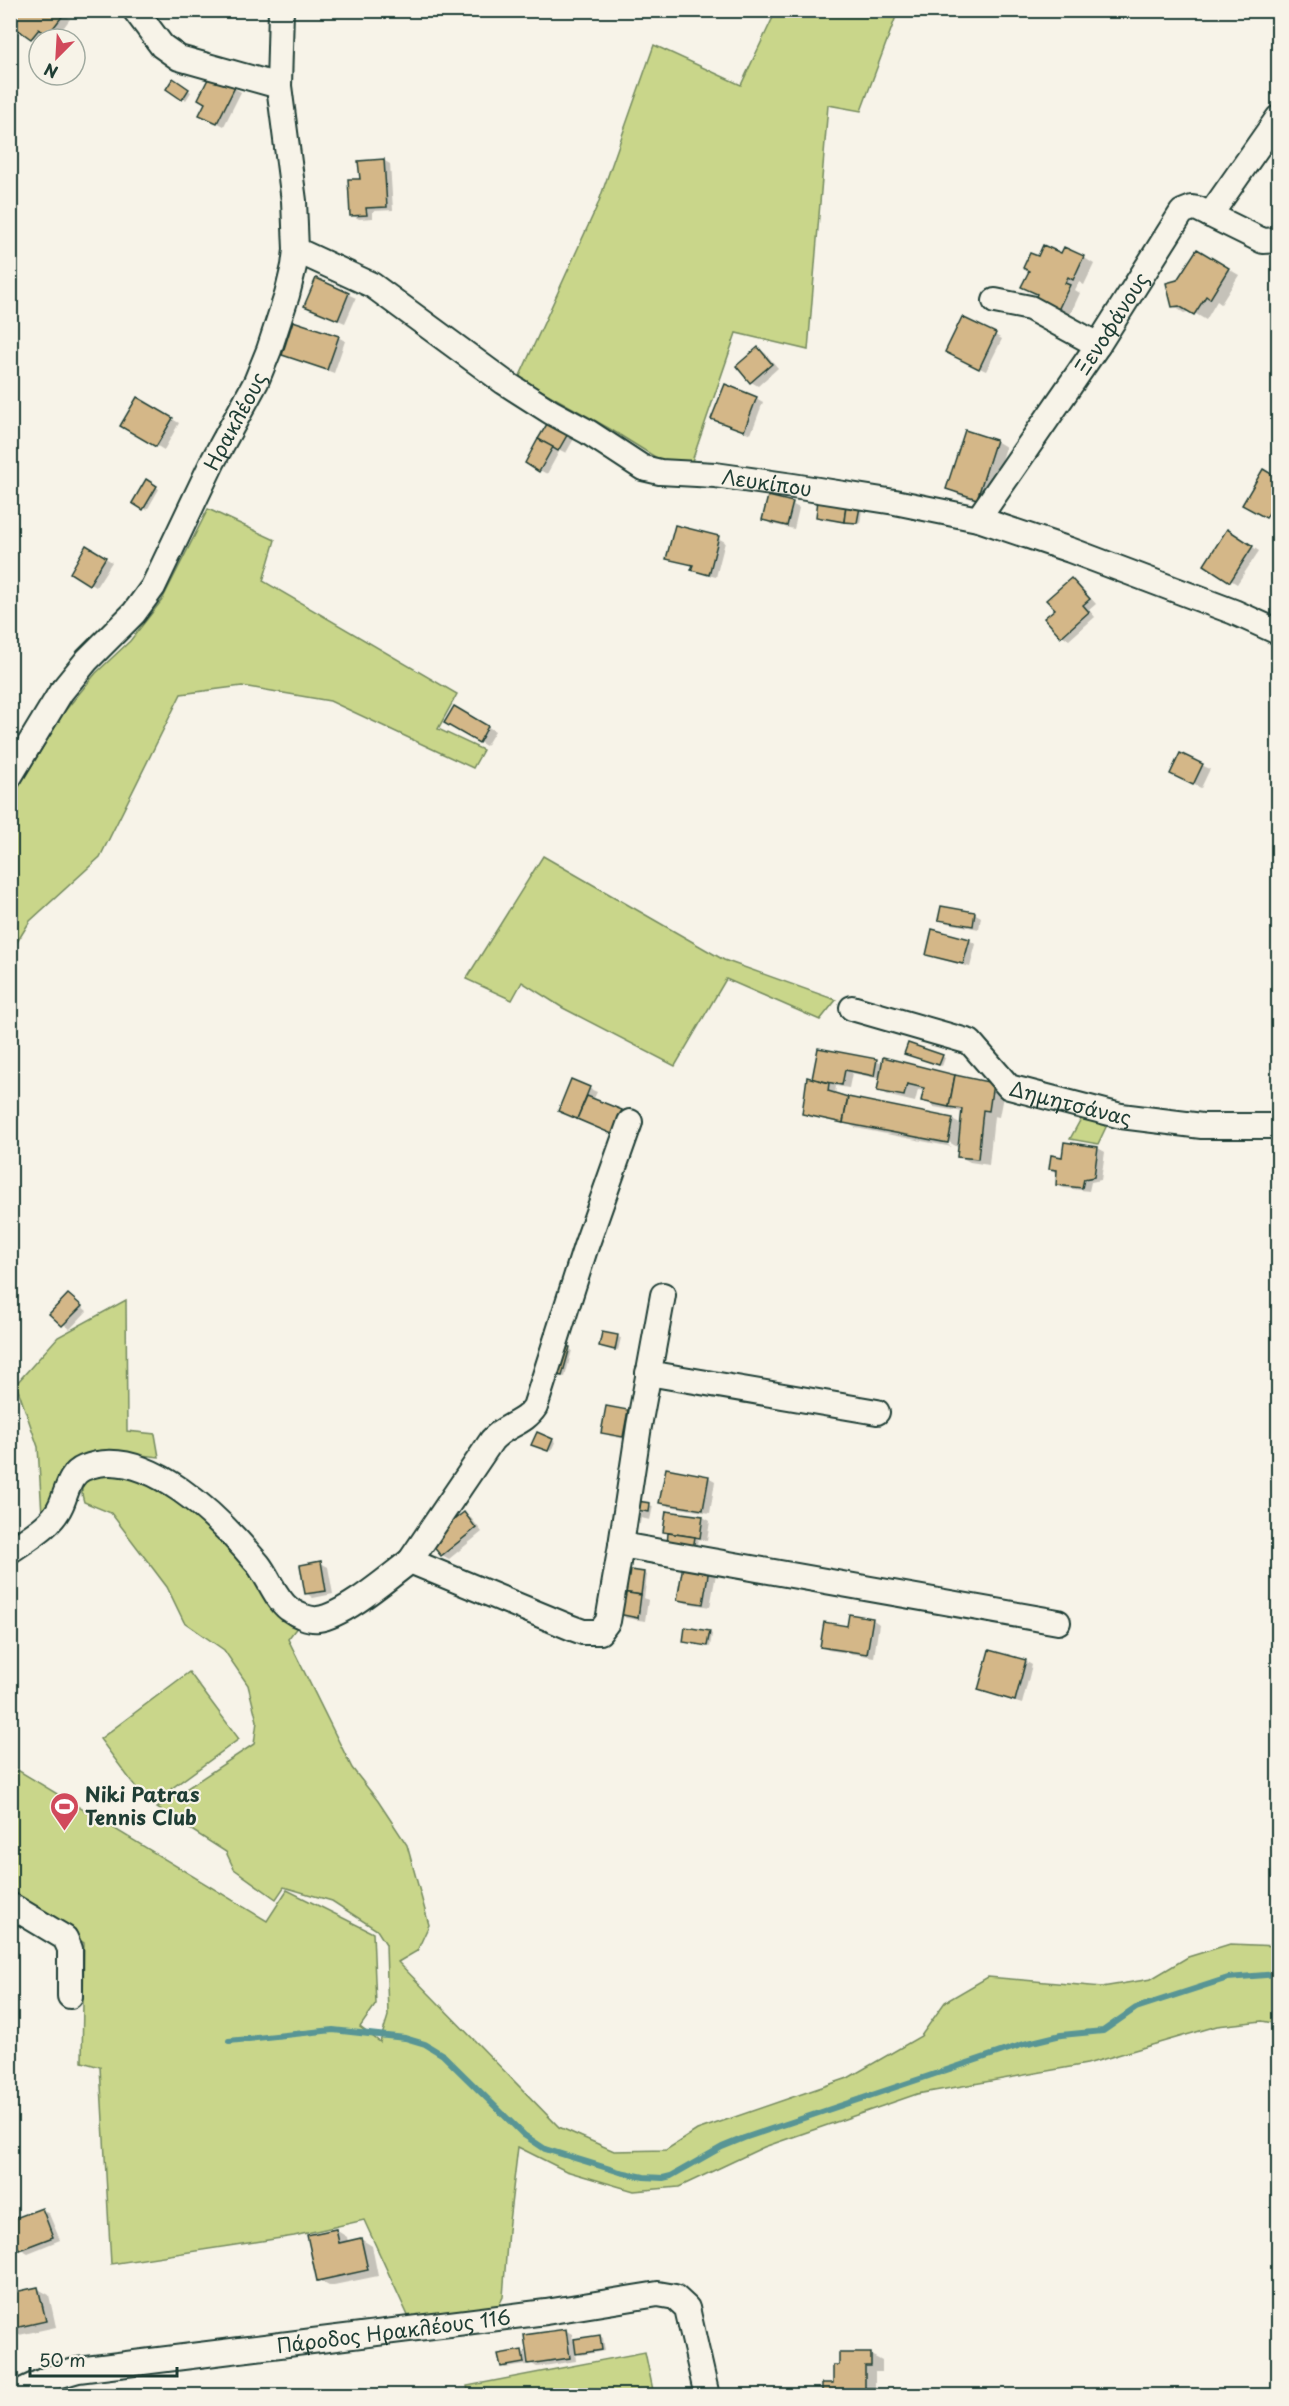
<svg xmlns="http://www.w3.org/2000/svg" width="1289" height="2406" font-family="'Playpen Sans',sans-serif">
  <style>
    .green { fill: #c9d68a; stroke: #748a5f; stroke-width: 1.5 }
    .shadow { fill: #0003; fill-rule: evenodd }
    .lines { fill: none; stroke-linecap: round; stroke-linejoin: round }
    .stream { stroke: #589595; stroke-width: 6 }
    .building { fill: #d4b788; stroke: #1f3d34; stroke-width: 1.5 }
    .minor-casing { stroke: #1f3d34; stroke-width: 28 }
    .minor { stroke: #f7f3e8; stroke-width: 24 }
    .labels { text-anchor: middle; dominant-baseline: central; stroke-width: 4.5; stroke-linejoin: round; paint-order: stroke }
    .street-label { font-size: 20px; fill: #1f3d34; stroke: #f7f3e8 }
    .poi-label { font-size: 20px; font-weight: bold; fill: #1f3d34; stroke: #f7f3e8; text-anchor: start }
  </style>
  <rect width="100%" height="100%" fill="#f7f3e8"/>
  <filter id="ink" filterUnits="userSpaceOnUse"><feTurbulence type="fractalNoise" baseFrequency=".0167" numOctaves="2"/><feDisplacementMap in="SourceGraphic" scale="12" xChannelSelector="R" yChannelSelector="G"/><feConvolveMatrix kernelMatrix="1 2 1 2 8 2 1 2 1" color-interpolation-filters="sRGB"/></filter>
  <g filter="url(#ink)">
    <g class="green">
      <polygon points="776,11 898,11 861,111 828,105 808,350 736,333 691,464 660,460 610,429 519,378 598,204 654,45 741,85"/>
      <polygon points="208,509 275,540 263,581 457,694 438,729 483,750 473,768 330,701 242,686 181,694 100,857 30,921 11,952 11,800 64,712 96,673 130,641 162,600"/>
      <polygon points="543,856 724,960 836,1000 820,1020 726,979 675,1066 563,1008 522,982 512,1000 466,979"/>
      <polygon points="1082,1117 1107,1125 1098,1144 1070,1139"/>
      <polygon points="126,1300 127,1431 155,1434 159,1457 113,1452 42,1514 38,1447 16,1384 58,1337"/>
      <path d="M122 1467 199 1511 298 1626 288 1639 352 1768 378 1801 407 1845 429 1925 417 1951 398 1962 559 2127 614 2151 666 2150 697 2130 848 2078 921 2036 945 2002 988 1977 1102 1987 1151 1979 1188 1957 1230 1944 1278 1946V2024L1262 2021 1217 2026 1087 2064 917 2094 764 2147 679 2187 634 2191 566 2171 518 2147 508 2230 503 2297 497 2309 410 2320 364 2220 294 2236 111 2264 100 2067 82 2062 84 1943 11 1897V1766L267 1921 287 1890 373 1933 376 2004 360 2027 380 2042 388 2016 386 1944 377 1930 332 1901 284 1887 276 1899 234 1869 226 1852 157 1808 254 1744 257 1721 248 1685 224 1650 184 1622 167 1587 111 1513 84 1502C74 1473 101 1472 122 1467Z"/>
      <polygon points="189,1672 239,1739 149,1805 100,1739"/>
      <polygon points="645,2352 654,2395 469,2395 467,2386"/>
    </g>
    <g class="shadow">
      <polygon points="59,10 70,19 55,39 46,33 39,42 11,22"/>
      <polygon points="173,80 191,92 186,100 168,88"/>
      <polygon points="234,88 241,92 224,126 208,118 206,104"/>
      <polygon points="383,160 390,164 393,210 373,211 373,218 359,219 352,215"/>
      <polygon points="1197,251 1239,275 1221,304 1217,301 1206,320 1191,311 1184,313 1173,306 1178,281"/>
      <polygon points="1062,255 1083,257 1094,264 1084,285 1079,282 1075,290 1080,293 1070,315 1048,305 1039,258"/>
      <polygon points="317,280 356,298 345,323 313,309"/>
      <polygon points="995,335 1002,339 986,371 954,356"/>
      <polygon points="338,337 345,341 334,373 283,354"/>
      <polygon points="758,349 765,353 778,368 758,386 751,382"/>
      <polygon points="756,398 763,402 751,434 720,422"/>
      <polygon points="138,399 179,423 164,450 122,425"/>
      <polygon points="551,421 576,435 566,453 560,450 547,474 527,463"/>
      <polygon points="996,441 1006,447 989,504 959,495 948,488"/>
      <polygon points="1264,471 1278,480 1278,512 1274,521 1244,504"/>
      <polygon points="146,481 159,489 147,510 134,502"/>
      <polygon points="792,504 799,508 794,529 771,524 764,520"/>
      <polygon points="859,509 862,510 860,524 824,520 817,516"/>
      <polygon points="1228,531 1259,551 1237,584 1206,565"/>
      <polygon points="718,538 725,542 716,577 700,573 693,569 694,566 668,558"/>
      <polygon points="87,547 112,562 96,587 72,573"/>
      <polygon points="1278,573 1278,588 1273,585"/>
      <polygon points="1071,580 1078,584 1096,604 1089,610 1095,617 1069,640 1062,635 1057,610"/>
      <polygon points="455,708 495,731 486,746 446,723"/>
      <polygon points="1180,755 1210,769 1201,788 1179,778"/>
      <polygon points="974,913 981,917 979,929 947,923 940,919"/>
      <polygon points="969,940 976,944 970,967 935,958 928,954"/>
      <path d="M820 1050 876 1061 884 1065 993 1084 1004 1091 999 1117 994 1116 989 1165 970 1162 959 1156V1148L942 1138 941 1141 952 1147 856 1128 850 1125 811 1117 804 1113ZM852 1073 881 1079 879 1090 890 1096 915 1102 918 1090 925 1091 923 1100 934 1107 963 1112 962 1125 952 1120 835 1095 836 1086 849 1088Z"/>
      <polygon points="909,1055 942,1056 945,1058 942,1066"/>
      <polygon points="572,1081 597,1092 593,1100 628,1116 626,1140 566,1114"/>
      <polygon points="1098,1148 1105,1152 1101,1180 1091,1182 1089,1191 1064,1188 1057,1184 1057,1173 1050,1169 1063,1158"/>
      <polygon points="69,1296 87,1311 70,1329 51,1314"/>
      <polygon points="603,1333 621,1338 618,1350 600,1346"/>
      <polygon points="569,1349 572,1350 565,1377 558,1375"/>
      <polygon points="627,1412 634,1416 630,1440 610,1436 603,1432"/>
      <polygon points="552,1440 555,1442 551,1451 536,1446"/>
      <polygon points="708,1477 715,1481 710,1513 668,1506 661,1502"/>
      <polygon points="633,1501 653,1506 650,1520 641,1518 640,1524 633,1523"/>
      <polygon points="464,1514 471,1518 482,1532 449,1559 442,1555"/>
      <polygon points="703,1517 710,1521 707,1541 698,1539 696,1549 665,1531"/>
      <polygon points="321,1563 328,1567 333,1594 313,1598 306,1593"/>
      <polygon points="709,1570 716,1574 710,1607 686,1603 679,1599"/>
      <polygon points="644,1573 647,1575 644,1598 648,1600 645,1621 626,1618 620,1614 632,1578"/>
      <polygon points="872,1619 879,1624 874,1657 828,1650 821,1646 848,1628"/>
      <polygon points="709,1632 712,1634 710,1647 684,1641"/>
      <polygon points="1025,1661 1032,1665 1022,1704 979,1690"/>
      <polygon points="42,2210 49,2214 60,2240 28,2253 21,2249"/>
      <polygon points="336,2230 347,2237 348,2242 361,2239 372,2246 378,2276 329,2286 318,2280"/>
      <polygon points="38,2289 49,2295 56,2327 10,2337 10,2295"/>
      <polygon points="565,2330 572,2334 573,2341 600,2336 603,2338 605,2351 580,2355 575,2352 576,2361 537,2367 530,2363"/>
      <polygon points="522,2352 525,2353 527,2365 505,2368 502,2366"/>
      <polygon points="871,2355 882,2361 882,2372 875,2372 875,2390 885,2396 823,2396"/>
    </g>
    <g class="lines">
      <polyline class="stream" points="229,2041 333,2030 405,2038 425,2044 443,2055 524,2135 545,2149 620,2172 644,2177 663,2178 671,2176 722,2147 744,2138 1024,2044 1061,2035 1103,2031 1136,2008 1228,1978 1278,1974"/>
    </g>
    <g class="building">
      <polygon points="19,10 59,10 64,14 47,36 39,29 31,39 10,24"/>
      <polygon points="210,75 235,87 217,123 199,115 205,103 198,99"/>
      <polygon points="173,78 189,89 182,100 166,89"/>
      <polygon points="384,159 387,207 366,208 367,215 350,216 348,179 360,179 358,161"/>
      <polygon points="1043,245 1061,253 1064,247 1084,256 1073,280 1068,277 1065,283 1070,285 1058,310 1035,299 1037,294 1021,287 1029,271 1023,268 1030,253 1038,256"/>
      <polygon points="1197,249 1229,268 1210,299 1206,296 1194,315 1179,306 1172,307 1166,283 1177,280"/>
      <polygon points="316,278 349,293 338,320 304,306"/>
      <polygon points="962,317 996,333 979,369 945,352"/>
      <polygon points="293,321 339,336 327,370 282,355"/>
      <polygon points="758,347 772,364 750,383 736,366"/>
      <polygon points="725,384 757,397 744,431 711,419"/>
      <polygon points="137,397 173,418 156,447 120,426"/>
      <polygon points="550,419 570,430 558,451 538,439"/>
      <polygon points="965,430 996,440 977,499 946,489"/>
      <polygon points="538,439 553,447 539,472 525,463"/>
      <polygon points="1263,469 1278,478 1278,497 1266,518 1242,505"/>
      <polygon points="146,479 157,486 143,510 132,503"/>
      <polygon points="768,496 793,502 787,526 762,520"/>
      <polygon points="818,500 846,505 844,522 816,517"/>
      <polygon points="846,505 860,507 857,523 844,522"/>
      <polygon points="675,525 719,536 709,575 691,570 693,565 666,559"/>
      <polygon points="1227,529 1253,546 1230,582 1204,565"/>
      <polygon points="86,545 106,557 89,585 70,573"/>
      <polygon points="1071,578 1090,599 1083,605 1089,612 1061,637 1044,618 1055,609 1046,600"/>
      <polygon points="454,706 488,726 479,743 444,723"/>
      <polygon points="1180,753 1203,764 1193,785 1170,774"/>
      <polygon points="941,906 975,912 973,926 938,920"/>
      <polygon points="932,929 970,939 963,964 926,955"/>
      <polygon points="908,1043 943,1055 939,1065 904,1054"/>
      <polygon points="818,1048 877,1059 874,1076 845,1070 842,1085 812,1079"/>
      <polygon points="883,1057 955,1075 949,1107 921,1101 924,1088 907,1084 904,1096 877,1091"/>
      <polygon points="955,1075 993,1083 989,1111 983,1110 978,1159 957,1157 962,1109 949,1107"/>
      <polygon points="807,1077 829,1083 828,1091 848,1097 843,1123 802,1114"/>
      <polygon points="571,1079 590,1087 577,1119 558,1111"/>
      <polygon points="587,1096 622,1110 617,1121 624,1124 619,1137 577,1119"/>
      <polygon points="848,1097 953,1118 948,1143 843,1123"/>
      <polygon points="1064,1142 1098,1147 1094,1177 1084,1179 1082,1188 1056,1185 1057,1170 1049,1169 1051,1155 1062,1157"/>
      <polygon points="68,1294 82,1306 62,1326 49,1314"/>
      <polygon points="602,1332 618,1335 615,1350 599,1346"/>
      <polygon points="561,1345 570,1347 562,1376 553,1374"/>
      <polygon points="606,1406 628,1410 623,1437 601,1433"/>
      <polygon points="537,1432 553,1439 548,1451 531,1445"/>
      <polygon points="666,1468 709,1476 703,1510 659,1503"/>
      <polygon points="631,1500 650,1503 649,1512 630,1509"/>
      <polygon points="666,1511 703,1516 700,1538 663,1532"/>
      <polygon points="464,1512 476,1528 441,1556 428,1540"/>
      <polygon points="668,1533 695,1537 693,1549 667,1545"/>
      <polygon points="321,1561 326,1591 305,1594 300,1565"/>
      <polygon points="683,1565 709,1569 703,1604 677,1600"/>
      <polygon points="631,1570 644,1572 641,1595 622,1592 624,1576 630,1577"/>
      <polygon points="622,1592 641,1595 638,1618 618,1614"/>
      <polygon points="849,1614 873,1618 867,1654 820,1647 824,1622 847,1626"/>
      <polygon points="685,1627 710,1631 707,1646 683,1642"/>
      <polygon points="989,1650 1026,1660 1015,1701 978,1690"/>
      <polygon points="42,2208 53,2237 19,2250 10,2227 10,2220"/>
      <polygon points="336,2229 339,2243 361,2238 368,2270 317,2281 307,2235"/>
      <polygon points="38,2287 46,2321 10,2329 10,2293"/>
      <polygon points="566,2329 570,2358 528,2364 524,2335"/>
      <polygon points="600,2335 602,2350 576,2354 574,2339"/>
      <polygon points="522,2350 524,2363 501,2367 498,2354"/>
      <polygon points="839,2353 871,2353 871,2366 865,2366 865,2388 875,2388 875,2396 822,2396 822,2383 833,2383 833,2365 839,2365"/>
    </g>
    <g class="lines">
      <defs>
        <g id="minor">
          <polyline points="135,10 162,46 179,58 279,86"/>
          <polyline points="1210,215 1278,118"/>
          <path id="s1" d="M296 250 372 285 504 382 551 412 588 432 643 468 660 472 715 475 793 486 895 502 978 519 1070 550 1234 612 1278 632"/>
          <polyline points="995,301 1030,308 1098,345"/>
          <path id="s2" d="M978 519 1098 345 1182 212 1192 208 1198 209 1263 241 1278 240"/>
          <path id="s3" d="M10 776 61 692 87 660 134 613 153 587 213 461 256 382 269 350 287 295 294 266 296 250 294 201 279 86 281 10"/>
          <path id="s4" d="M852 1008 970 1042 1009 1087 1121 1116 1202 1126H1278"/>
          <polyline points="648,1373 877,1412"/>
          <polyline points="621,1545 639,1426 663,1295"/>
          <path d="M10 1551C28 1538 52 1526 61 1505 67 1492 69 1474 84 1468 146 1442 222 1521 258 1564 269 1578 275 1598 289 1609 297 1615 309 1620 318 1619 344 1616 389 1577 410 1561L572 1628 583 1632H600L608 1621 621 1545 1058 1622"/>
          <path d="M410 1561 492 1440C505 1425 524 1424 535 1407L585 1249 630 1122"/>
          <polyline points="10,1905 65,1938 70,1949 70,1996"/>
          <path id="s5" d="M11 2396 47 2379 78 2370 546 2312 658 2294 675 2297 687 2308 707 2396"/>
        </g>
      </defs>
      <use href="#minor" class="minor-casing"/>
      <use href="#minor" class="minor"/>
    </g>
  </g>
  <defs>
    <symbol id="stadium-pin" viewBox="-11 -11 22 30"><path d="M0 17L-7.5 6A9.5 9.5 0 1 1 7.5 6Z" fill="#d1495b" stroke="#f7f3e8"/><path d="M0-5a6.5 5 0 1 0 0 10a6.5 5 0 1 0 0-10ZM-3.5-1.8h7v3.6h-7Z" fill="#fff"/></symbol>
  </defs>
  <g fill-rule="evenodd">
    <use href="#stadium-pin" x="48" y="1790" width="33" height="45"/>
  </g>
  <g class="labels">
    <g class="street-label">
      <text stroke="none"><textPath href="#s2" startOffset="237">Ξενοφάνους</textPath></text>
      <text stroke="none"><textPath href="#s3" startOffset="423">Ηρακλέους</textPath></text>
      <text stroke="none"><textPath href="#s1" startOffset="536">Λευκίπου</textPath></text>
      <text stroke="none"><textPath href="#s4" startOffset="246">Δημητσάνας</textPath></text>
      <text stroke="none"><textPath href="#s5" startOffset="390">Πάροδος Ηρακλέους 116</textPath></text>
    </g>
    <g class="poi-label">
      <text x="85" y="1794">Niki Patras<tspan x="85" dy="23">Tennis Club</tspan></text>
    </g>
  </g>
  <rect width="1289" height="2406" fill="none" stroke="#f7f3e8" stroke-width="36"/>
  <rect x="18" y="18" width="1253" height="2370" fill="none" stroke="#1f3d34" stroke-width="2" filter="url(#ink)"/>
  <g transform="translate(57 57) rotate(204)"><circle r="28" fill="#f7f3e8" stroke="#a1aaa0" stroke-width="1.5"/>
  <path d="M0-4.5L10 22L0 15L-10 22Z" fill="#d1495b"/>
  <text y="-9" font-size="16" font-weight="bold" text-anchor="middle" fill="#1f3d34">N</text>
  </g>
  <path d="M30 2367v9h147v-9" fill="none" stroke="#1f3d34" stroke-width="3"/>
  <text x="39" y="2367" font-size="18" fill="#1f3d34" stroke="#f7f3e8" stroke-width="4.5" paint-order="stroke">50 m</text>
</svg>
